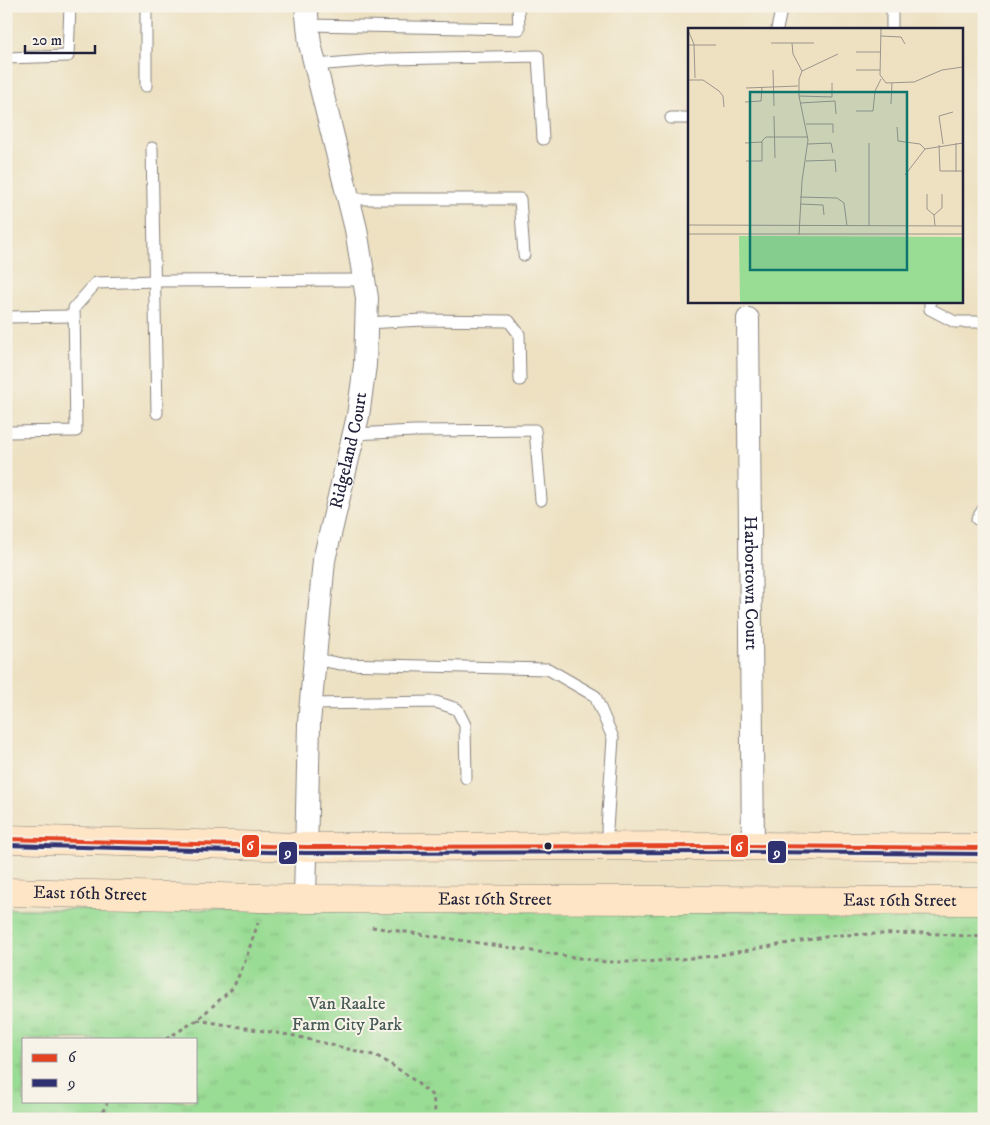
<svg xmlns="http://www.w3.org/2000/svg" width="990" height="1125" font-family="'IM FELL DW Pica',serif">
  <style>
    .park { fill: url(#park-tufts); stroke: #5e7f68; fill-rule: evenodd }
    .lines { fill: none; stroke-linecap: round; stroke-linejoin: round }
    .lane-casing { stroke: #88827e; stroke-width: 13 }
    .street-casing { stroke: #88827e; stroke-width: 24 }
    .secondary-casing { stroke: #88827e; stroke-width: 29 }
    .path { stroke: #88827e; stroke-width: 3; stroke-dasharray: 4 4; stroke-linecap: butt }
    .lane { stroke: #fff; stroke-width: 11 }
    .street { stroke: #fff; stroke-width: 22 }
    .secondary { stroke: #fde5c5; stroke-width: 28 }
    .bus-1-casing { stroke: #f7f3e8; stroke-width: 8 }
    .bus-2-casing { stroke: #f7f3e8; stroke-width: 8 }
    .bus-1 { stroke: #e44221; stroke-width: 4 }
    .bus-2 { stroke: #303171; stroke-width: 4 }
    .bus-dot { fill: #22223b; stroke: #f7f3e8; stroke-width: 2 }
    .labels { text-anchor: middle; dominant-baseline: central; stroke-width: 4; stroke-linejoin: round; paint-order: stroke }
    .street-label { font-size: 18px; fill: #22223b; stroke: #f7f3e8 }
    .park-label { font-size: 18px; fill: #465a56; stroke: #f7f3e8 }
    .inset-road { fill: none; stroke: #9c958c; stroke-width: 1 }
    .view { fill: #0f766e; fill-opacity: 0.15; stroke: #0f766e; stroke-width: 2.5 }
    .inset-edge { fill: none; stroke: #22223b; stroke-width: 2.5 }
    .line-badge { stroke: #f7f3e8; stroke-width: 2 }
    .badge-label { font-size: 14px; text-anchor: middle; font-weight: bold; fill: #fff }
  </style>
  <defs>
    <pattern id="park-tufts" width="24" height="20" patternUnits="userSpaceOnUse" patternTransform="scale(1.25)"><rect width="24" height="20" fill="#99dc94"/><path d="M3 7l-1-3M5 7V3M7 7l1-3M15 17l-1-3M17 17v-4M19 17l1-3" fill="none" stroke="#84bc80"/></pattern>
  </defs>
  <rect width="100%" height="100%" fill="#f7f3e8"/>
  <filter id="ink" filterUnits="userSpaceOnUse"><feTurbulence type="fractalNoise" baseFrequency=".02" numOctaves="2"/><feDisplacementMap in="SourceGraphic" scale="10" xChannelSelector="R" yChannelSelector="G"/><feConvolveMatrix kernelMatrix="1 2 1 2 8 2 1 2 1" color-interpolation-filters="sRGB"/></filter>
  <filter id="wash" filterUnits="userSpaceOnUse"><feTurbulence type="fractalNoise" baseFrequency=".0096" numOctaves="4" result="noise"/><feDisplacementMap in="SourceGraphic" scale="20" xChannelSelector="R" yChannelSelector="G"/><feGaussianBlur stdDeviation="1.12" result="paint"/><feColorMatrix in="noise" values="0 0 0 0 0 0 0 0 0 0 0 0 0 0 0 0 0 1.4 0 .05"/><feComposite in="paint" operator="in"/></filter>
  <g filter="url(#wash)">
    <rect width="100%" height="100%" fill="#ede1c2"/>
    <path class="park" d="M6 909 984 912V1119H6ZM24 1039H196V1101H24Z"/>
  </g>
  <g filter="url(#ink)">
    <g class="lines">
      <defs>
        <g id="lane">
          <polyline points="146,6 146,86"/>
          <polyline points="307,25 519,29 518,6"/>
          <polyline points="777,29 782,6"/>
          <polyline points="892,29 892,6"/>
          <polyline points="6,58 68,56 70,6"/>
          <polyline points="315,65 388,59 538,56 543,139"/>
          <polyline points="671,118 689,118"/>
          <polyline points="152,148 157,413"/>
          <polyline points="349,199 520,199 524,255"/>
          <polyline points="930,301 930,309 955,322 984,322"/>
          <polyline points="6,317 74,316"/>
          <polyline points="366,323 423,320 509,321 519,334 520,380"/>
          <polyline points="6,432 76,431 74,308 96,283 155,281 364,280"/>
          <polyline points="354,434 414,431 535,430 541,500"/>
          <polyline points="977,519 984,508"/>
          <polyline points="315,659 341,664 548,669 595,696 613,738 607,829 609,846"/>
          <polyline points="311,704 436,702 457,709 465,725 466,778"/>
        </g>
        <g id="street">
          <path id="s1" d="M748 319 753 846"/>
          <path id="s2" d="M305 899 309 723 324 560 358 416 365 365 367 298 356 229 310 44 306 6"/>
        </g>
        <g id="secondary">
          <polyline points="6,839 306,847 753,846 984,848"/>
          <path id="s3" d="M6 892 305 899 984 901"/>
        </g>
      </defs>
      <use href="#lane" class="lane-casing"/>
      <use href="#street" class="street-casing"/>
      <use href="#secondary" class="secondary-casing"/>
      <g class="path">
        <polyline points="372,927 606,962 646,962 714,956 836,935 922,933 984,937"/>
        <polyline points="197,1020 295,1036 377,1056 406,1074 433,1096 436,1119"/>
        <polyline points="166,1039 197,1020 233,988 244,964 258,923"/>
        <polyline points="99,1119 108,1101"/>
      </g>
      <use href="#lane" class="lane"/>
      <use href="#street" class="street"/>
      <use href="#secondary" class="secondary"/>
      <defs>
        <polyline id="bus-1" points="6,839 306,847 753,846 984,848"/>
        <polyline id="bus-2" points="6,845 306,853 753,852 984,854"/>
      </defs>
      <use href="#bus-1" class="bus-1-casing"/>
      <use href="#bus-2" class="bus-2-casing"/>
      <use href="#bus-1" class="bus-1"/>
      <use href="#bus-2" class="bus-2"/>
    </g>
  </g>
  <circle class="bus-dot" cx="548" cy="846" r="4.5"/>
  <g class="labels">
    <g class="street-label">
      <text stroke="none"><textPath href="#s2" startOffset="452">Ridgeland Court</textPath></text>
      <text stroke="none"><textPath href="#s1" startOffset="264">Harbortown Court</textPath></text>
      <text stroke="none"><textPath href="#s3" startOffset="84">East 16th Street</textPath></text>
      <text stroke="none"><textPath href="#s3" startOffset="489">East 16th Street</textPath></text>
      <text stroke="none"><textPath href="#s3" startOffset="894">East 16th Street</textPath></text>
    </g>
    <g class="park-label">
      <text x="347" y="1004">Van Raalte<tspan x="347" dy="21">Farm City Park</tspan></text>
    </g>
  </g>
  <g transform="translate(688 28)">
    <rect width="275" height="275" fill="#ede1c2"/>
    <path d="M51 208 275 209V275H52Z" fill="#99dc94"/>
    <path class="inset-road" d="M193 0 192 47 198 55 226 54 254 42 275 39M0 2 6 16 7 50M193 8 213 9 217 16M83 15H104L105 26 114 43M104 15H126M0 17H28M168 24H193M85 42 86 78M168 42H192M114 43 150 26M0 52H15L31 63 35 68 36 79M58 60 110 58M111 68 144 69V55M57 74 73 73 74 59M112 75 147 73 148 86M203 76 204 55M168 83H185L187 63 193 51M86 88 87 130M118 96H145V105M209 99 210 113 232 116 237 121M57 115 74 114M181 115V198M268 115V144M120 116 143 115 145 125M255 116 251 88 265 84M251 117 252 143H275M58 133H74V113L78 109H120M118 133 147 132 148 144M217 147 237 121 275 115M239 166V181L246 187M112 169 149 170 156 175 159 198M112 176 135 177 136 187M0 197 275 198M247 198 246 187 254 180V166M0 206H275M111 207 114 153 120 112 111 68V51L114 43"/>
    <path class="view" d="M62 64H219V242H62Z"/>
    <rect width="275" height="275" class="inset-edge"/>
  </g>
  <g class="line-badge">
    <rect x="241" y="834" width="19" height="24" rx="5" fill="#e44221"/>
    <rect x="730" y="834" width="19" height="24" rx="5" fill="#e44221"/>
    <rect x="767" y="840" width="20" height="24" rx="5" fill="#303171"/>
    <rect x="278" y="841" width="20" height="24" rx="5" fill="#303171"/>
  </g>
  <g class="badge-label">
    <text x="250" y="850">6</text>
    <text x="739" y="851">6</text>
    <text x="777" y="857">9</text>
    <text x="288" y="857">9</text>
  </g>
  <rect width="990" height="1125" fill="none" stroke="#f7f3e8" stroke-width="25"/>
  <rect x="22" y="1038" width="175" height="65" fill="#f7f3e8" stroke="#a29fa3"/>
  <rect x="32" y="1054" width="25" height="8" fill="#e44221" stroke="#a29fa3"/>
  <text x="68" y="1062" font-size="15" fill="#22223b">6</text>
  <rect x="32" y="1079" width="25" height="8" fill="#303171" stroke="#a29fa3"/>
  <text x="68" y="1088" font-size="15" fill="#22223b">9</text>
  <path d="M25 45v8h70v-8" fill="none" stroke="#22223b" stroke-width="2.5"/>
  <text x="32" y="45" font-size="15" fill="#22223b" stroke="#f7f3e8" stroke-width="4" paint-order="stroke">20 m</text>
</svg>
